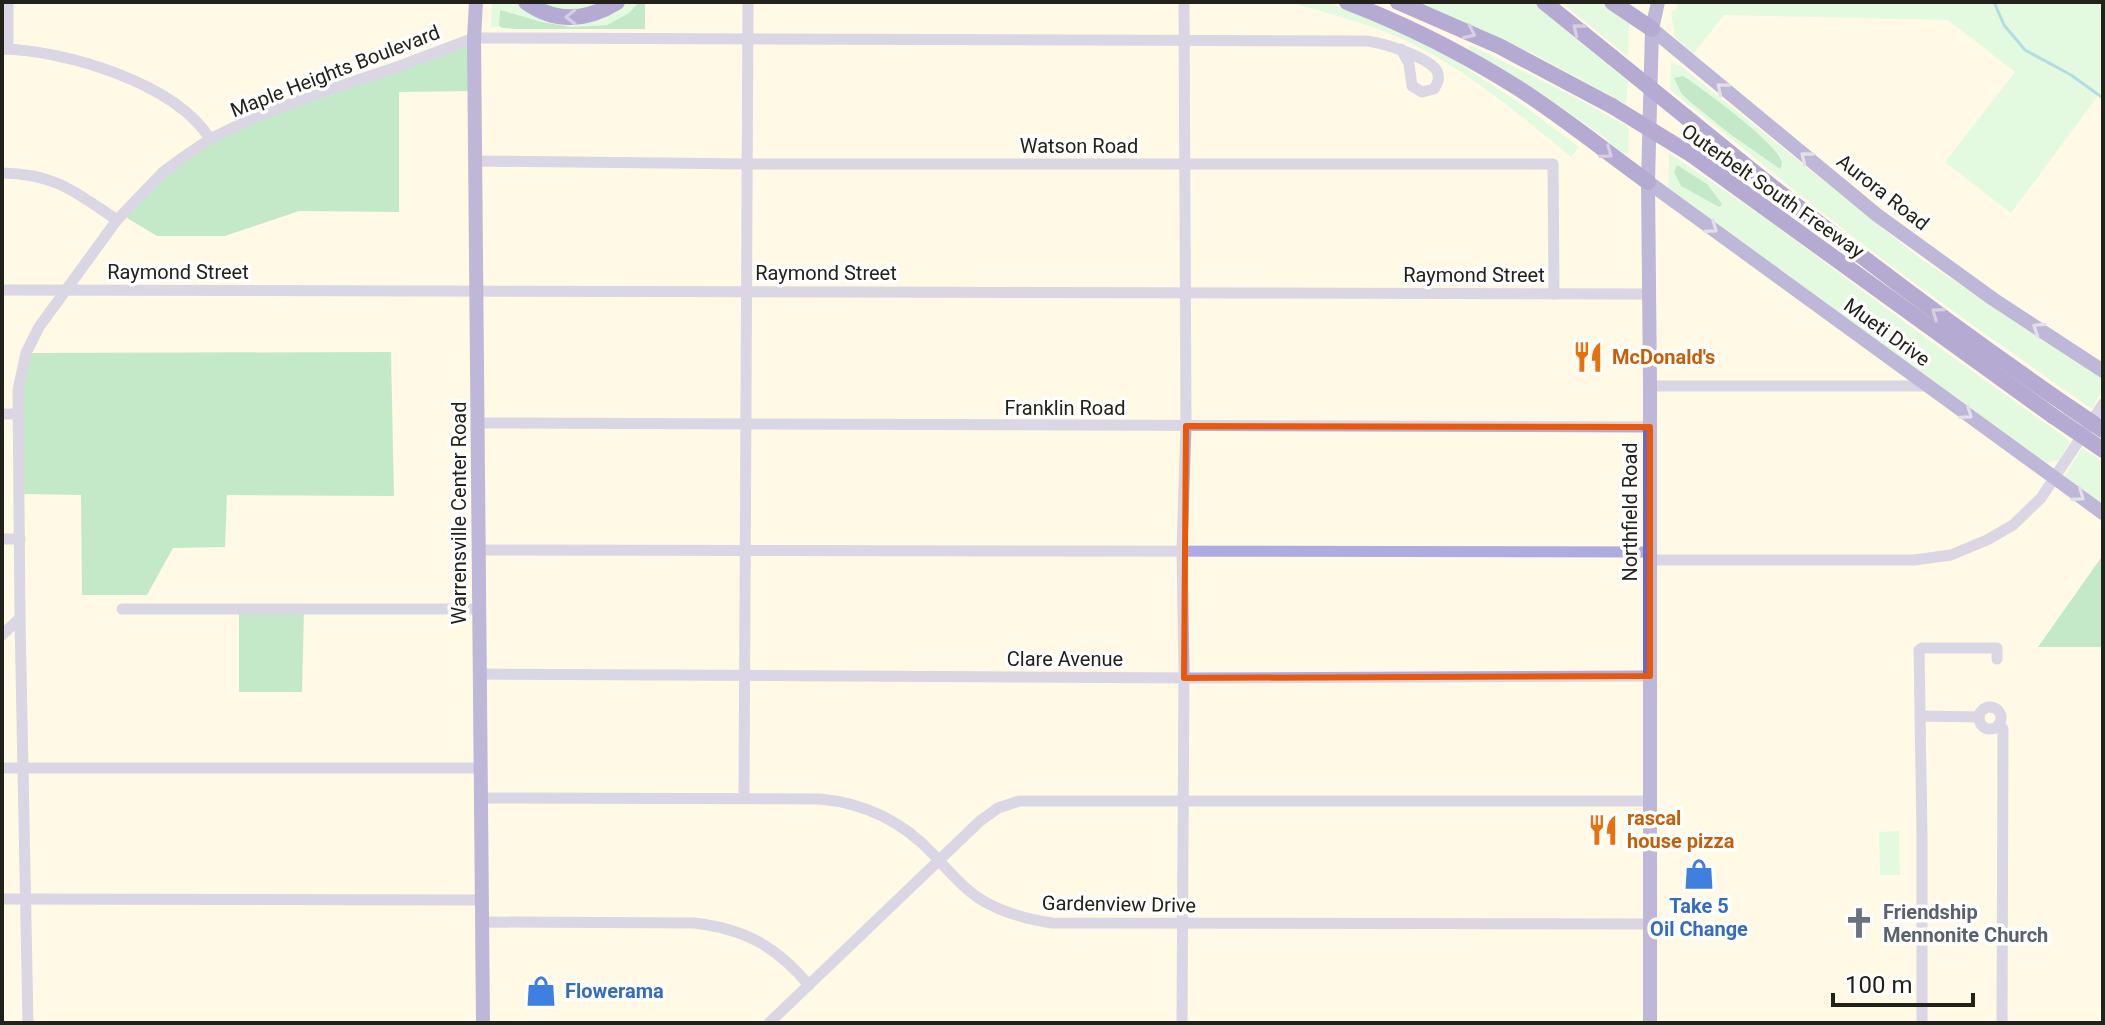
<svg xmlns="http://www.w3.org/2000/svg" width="2105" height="1025" font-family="Roboto,sans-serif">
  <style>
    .green { fill: #c1fbd9 }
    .forest { fill: #7dd6a6 }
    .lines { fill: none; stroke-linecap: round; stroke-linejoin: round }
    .stream { stroke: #52bae0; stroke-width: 3 }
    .minor { stroke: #adabe1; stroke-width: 11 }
    .major { stroke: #7066c6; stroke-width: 14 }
    .highway { stroke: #5c4bbb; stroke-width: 16 }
    .highway-bridge { stroke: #5c4bbb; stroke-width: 16 }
    .oneway { stroke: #a59cda }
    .oneway2 { stroke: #c6c2e8 }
    .marked { fill: none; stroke: #e8590c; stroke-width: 6; stroke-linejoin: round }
    .labels { text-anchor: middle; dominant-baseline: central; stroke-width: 7; stroke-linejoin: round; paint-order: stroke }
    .street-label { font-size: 20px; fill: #22211a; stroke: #fff }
    .food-label { font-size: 20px; font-weight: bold; fill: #c56008; stroke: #fff; text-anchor: start }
    .shop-label { font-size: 20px; font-weight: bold; fill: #366cbe; stroke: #fff }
    .worship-label { font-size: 20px; font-weight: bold; fill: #5b616d; stroke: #fff; text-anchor: start }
  </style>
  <rect width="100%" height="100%" fill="#fff9e6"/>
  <g class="green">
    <polygon points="492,2 519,2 549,20 603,19 625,2 639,2 629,13 607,25 572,27 542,22 500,11 499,26 491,28"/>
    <path d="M536 2H604C576 10 563 14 536 2Z"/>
    <path d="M1287 2H1327L1387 26 1449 57 1520 103 1579 147 1571 157C1525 119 1479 80 1426 51 1386 28 1332 14 1287 2Z"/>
    <polygon points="1418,2 1532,2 1628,81 1626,104 1532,53"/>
    <polygon points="1561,2 1598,2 1629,23 1628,57"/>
    <polygon points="1678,2 2103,2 2103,89 2011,213 1945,162 2015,72 1948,20 1724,15 1693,54 1675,37 1671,12 1676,10"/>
    <polygon points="1470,45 1567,93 1627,126 1629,131 1628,154 1615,151 1607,139 1542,94 1468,49"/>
    <path d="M1671 62 1682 67 1921 259 2103 378V389L2092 409C2014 354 1935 300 1860 242 1796 193 1734 140 1670 90Z"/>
    <polygon points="1669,153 1768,220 1926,338 2066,438 2070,442 2060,460 2045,463 1668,188"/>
    <polygon points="2082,448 2103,462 2103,506 2069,482 2065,475"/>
    <polygon points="1899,831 1900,875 1880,875 1879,832"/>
  </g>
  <g class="forest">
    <polygon points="639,2 645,2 645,29 516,29 502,28 499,26 500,10 542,22 572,27 607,25 629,13"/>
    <polygon points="474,38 475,91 399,92 399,212 299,211 225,236 157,236 122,215 162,173 210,139"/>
    <path d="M1683 76C1700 87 1780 145 1782 163 1782 165 1781 167 1780 169L1730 134 1688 100 1681 93 1674 78Z"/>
    <polygon points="1677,165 1707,184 1722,204 1719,207 1681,186 1674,172"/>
    <polygon points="391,352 394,496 227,495 225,547 173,548 147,595 82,595 81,495 19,494 18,414 26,353"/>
    <polygon points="2103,555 2103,647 2038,647"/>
    <polygon points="239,609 304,609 302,692 239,692"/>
  </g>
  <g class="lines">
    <polyline class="stream" points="1994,2 2004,25 2025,50 2071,75 2103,98"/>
    <g class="minor">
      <polyline points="8,2 8,49"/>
      <path d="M2 49C64 50 176 83 210 139"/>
      <polyline points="476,161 748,164 1553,164 1554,294"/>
      <path d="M2 173C56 174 75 192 117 220"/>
      <polyline points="2,290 1650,294"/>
      <polyline points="1650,386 1928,386"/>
      <polyline points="2,414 18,414"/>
      <polyline points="479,423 1650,427"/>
      <polyline points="2,539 20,539"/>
      <polyline points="479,550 1650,552"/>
      <polyline points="1650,560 1914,560 1951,555 1987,540 2013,525 2041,498 2103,404"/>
      <polyline points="122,609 479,609"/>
      <polyline points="20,618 28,1023"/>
      <path d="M2 635 20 618 18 390 26 353 39 327 117 220 162 173 182 158 210 139 253 118 316 94 397 67 474 38 1367 41C1384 43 1428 57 1437 71 1440 78 1438 83 1434 89L1422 92 1412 86 1409 64 1401 49"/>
      <polyline points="479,674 1190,678 1650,676"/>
      <circle cx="1990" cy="718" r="11"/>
      <polyline points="1920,716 1979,717"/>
      <polyline points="1999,725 2003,729 2002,1023"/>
      <polyline points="2,768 481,768"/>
      <path d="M481 798 820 799C864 803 902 821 933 854 947 869 960 885 977 897 999 912 1026 919 1052 923L1650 924"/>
      <polyline points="744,798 748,2"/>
      <polyline points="2,899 483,900"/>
      <path d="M483 922 694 923C745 929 776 946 809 985"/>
      <polyline points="769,1023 980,821 998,808 1019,801 1650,801"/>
      <polyline points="1182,1023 1184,666 1182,551 1186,426 1184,2"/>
      <polyline points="1922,1023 1922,835 1919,650 1922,648 1997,648 1997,659"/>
    </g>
    <g class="major">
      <polyline points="476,2 474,38 483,1023"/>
      <polyline points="1652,29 1877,215 1993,299 2103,371"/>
      <polyline points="1648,182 2103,513"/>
      <polyline points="1650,1023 1650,386 1648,182 1652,29 1658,2"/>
    </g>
    <g class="highway">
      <path d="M526 2C555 23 587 21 617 2"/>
      <path d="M1347 2C1407 25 1464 54 1518 88 1563 117 1605 151 1648 182"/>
      <polyline points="1398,2 1499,46 1612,106"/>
      <polyline points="1544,2 1612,57"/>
      <polyline points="1612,2 1652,29"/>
      <path d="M1686 117C1810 219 1937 316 2069 407"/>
      <polyline points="1692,155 2053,416"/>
    </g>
    <g class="highway-bridge">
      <polyline points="1612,57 1686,117"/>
      <polyline points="1612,106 1692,155"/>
      <polyline points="2069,407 2103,430"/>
      <polyline points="2053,416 2103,450"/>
    </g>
  </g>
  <defs><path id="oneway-chevron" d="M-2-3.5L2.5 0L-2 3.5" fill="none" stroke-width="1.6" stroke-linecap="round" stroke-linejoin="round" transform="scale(2)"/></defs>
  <g class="oneway">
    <use href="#oneway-chevron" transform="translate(571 17) rotate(179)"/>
    <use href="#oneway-chevron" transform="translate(1578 29) rotate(-141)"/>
    <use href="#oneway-chevron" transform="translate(1470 33) rotate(25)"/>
    <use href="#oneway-chevron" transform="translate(1607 153) rotate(36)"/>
    <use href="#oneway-chevron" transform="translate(1937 313) rotate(-144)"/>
  </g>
  <g class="oneway2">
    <use href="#oneway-chevron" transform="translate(1722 88) rotate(-140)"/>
    <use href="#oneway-chevron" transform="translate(1806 157) rotate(-141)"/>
    <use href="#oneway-chevron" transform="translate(1712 228) rotate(36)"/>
    <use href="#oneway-chevron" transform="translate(2038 328) rotate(-147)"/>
    <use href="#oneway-chevron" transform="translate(1967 414) rotate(36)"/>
    <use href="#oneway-chevron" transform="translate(2079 496) rotate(35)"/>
  </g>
  <path d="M0 0H2105V1025H0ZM1186 426 1650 427V676L1184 678Z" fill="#fff9e6" fill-opacity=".55" fill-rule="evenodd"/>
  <path class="marked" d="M1186 426 1650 427V676L1184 678Z"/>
  <defs>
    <symbol id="restaurant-bare" viewBox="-9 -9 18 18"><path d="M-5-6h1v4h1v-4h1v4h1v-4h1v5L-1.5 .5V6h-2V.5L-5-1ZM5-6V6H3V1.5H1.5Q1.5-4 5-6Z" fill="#e8710a" stroke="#fff" stroke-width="2.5" paint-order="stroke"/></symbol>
    <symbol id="shop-bare" viewBox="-9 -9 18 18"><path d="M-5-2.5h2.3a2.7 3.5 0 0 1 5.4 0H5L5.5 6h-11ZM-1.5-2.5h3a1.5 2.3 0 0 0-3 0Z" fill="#3f7fe0" stroke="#fff" stroke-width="2.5" paint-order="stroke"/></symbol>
    <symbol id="church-bare" viewBox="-9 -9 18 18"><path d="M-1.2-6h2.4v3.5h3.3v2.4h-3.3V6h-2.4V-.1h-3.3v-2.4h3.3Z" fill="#6b7280" stroke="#fff" stroke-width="2.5" paint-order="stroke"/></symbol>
  </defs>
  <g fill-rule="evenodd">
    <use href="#restaurant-bare" x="1566" y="335" width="44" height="44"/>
    <use href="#restaurant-bare" x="1581" y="808" width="44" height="44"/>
    <use href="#shop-bare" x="1677" y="852" width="44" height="44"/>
    <use href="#church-bare" x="1837" y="901" width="44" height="44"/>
    <use href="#shop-bare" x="519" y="969" width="44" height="44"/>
  </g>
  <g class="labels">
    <g class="street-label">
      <text transform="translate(335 71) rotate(-21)">Maple Heights Boulevard</text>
      <text x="1079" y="146">Watson Road</text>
      <text transform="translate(1773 191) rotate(35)">Outerbelt South Freeway</text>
      <text transform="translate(1883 192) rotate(38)">Aurora Road</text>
      <text x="178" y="272">Raymond Street</text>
      <text x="826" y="273">Raymond Street</text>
      <text x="1474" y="275">Raymond Street</text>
      <text transform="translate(1887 332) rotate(36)">Mueti Drive</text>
      <text x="1065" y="408">Franklin Road</text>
      <text transform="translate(1630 512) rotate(-90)">Northfield Road</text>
      <text transform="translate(459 513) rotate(-90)">Warrensville Center Road</text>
      <text x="1065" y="659">Clare Avenue</text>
      <text transform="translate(1119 904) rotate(1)">Gardenview Drive</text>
    </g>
    <g class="food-label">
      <text x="1612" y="357">McDonald's</text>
      <text x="1627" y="818">rascal<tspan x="1627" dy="23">house pizza</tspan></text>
    </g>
    <g class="shop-label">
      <text x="1699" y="906">Take 5<tspan x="1699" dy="23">Oil Change</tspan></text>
      <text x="565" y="991" text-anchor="start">Flowerama</text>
    </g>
    <g class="worship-label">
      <text x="1883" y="912">Friendship<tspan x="1883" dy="23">Mennonite Church</tspan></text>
    </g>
  </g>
  <rect width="2105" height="1025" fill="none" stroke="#22211a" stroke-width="8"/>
  <path d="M1833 993v12h140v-12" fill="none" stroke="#22211a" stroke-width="4"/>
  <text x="1845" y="993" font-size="24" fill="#22211a" stroke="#ffffff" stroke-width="6" paint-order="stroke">100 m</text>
</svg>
